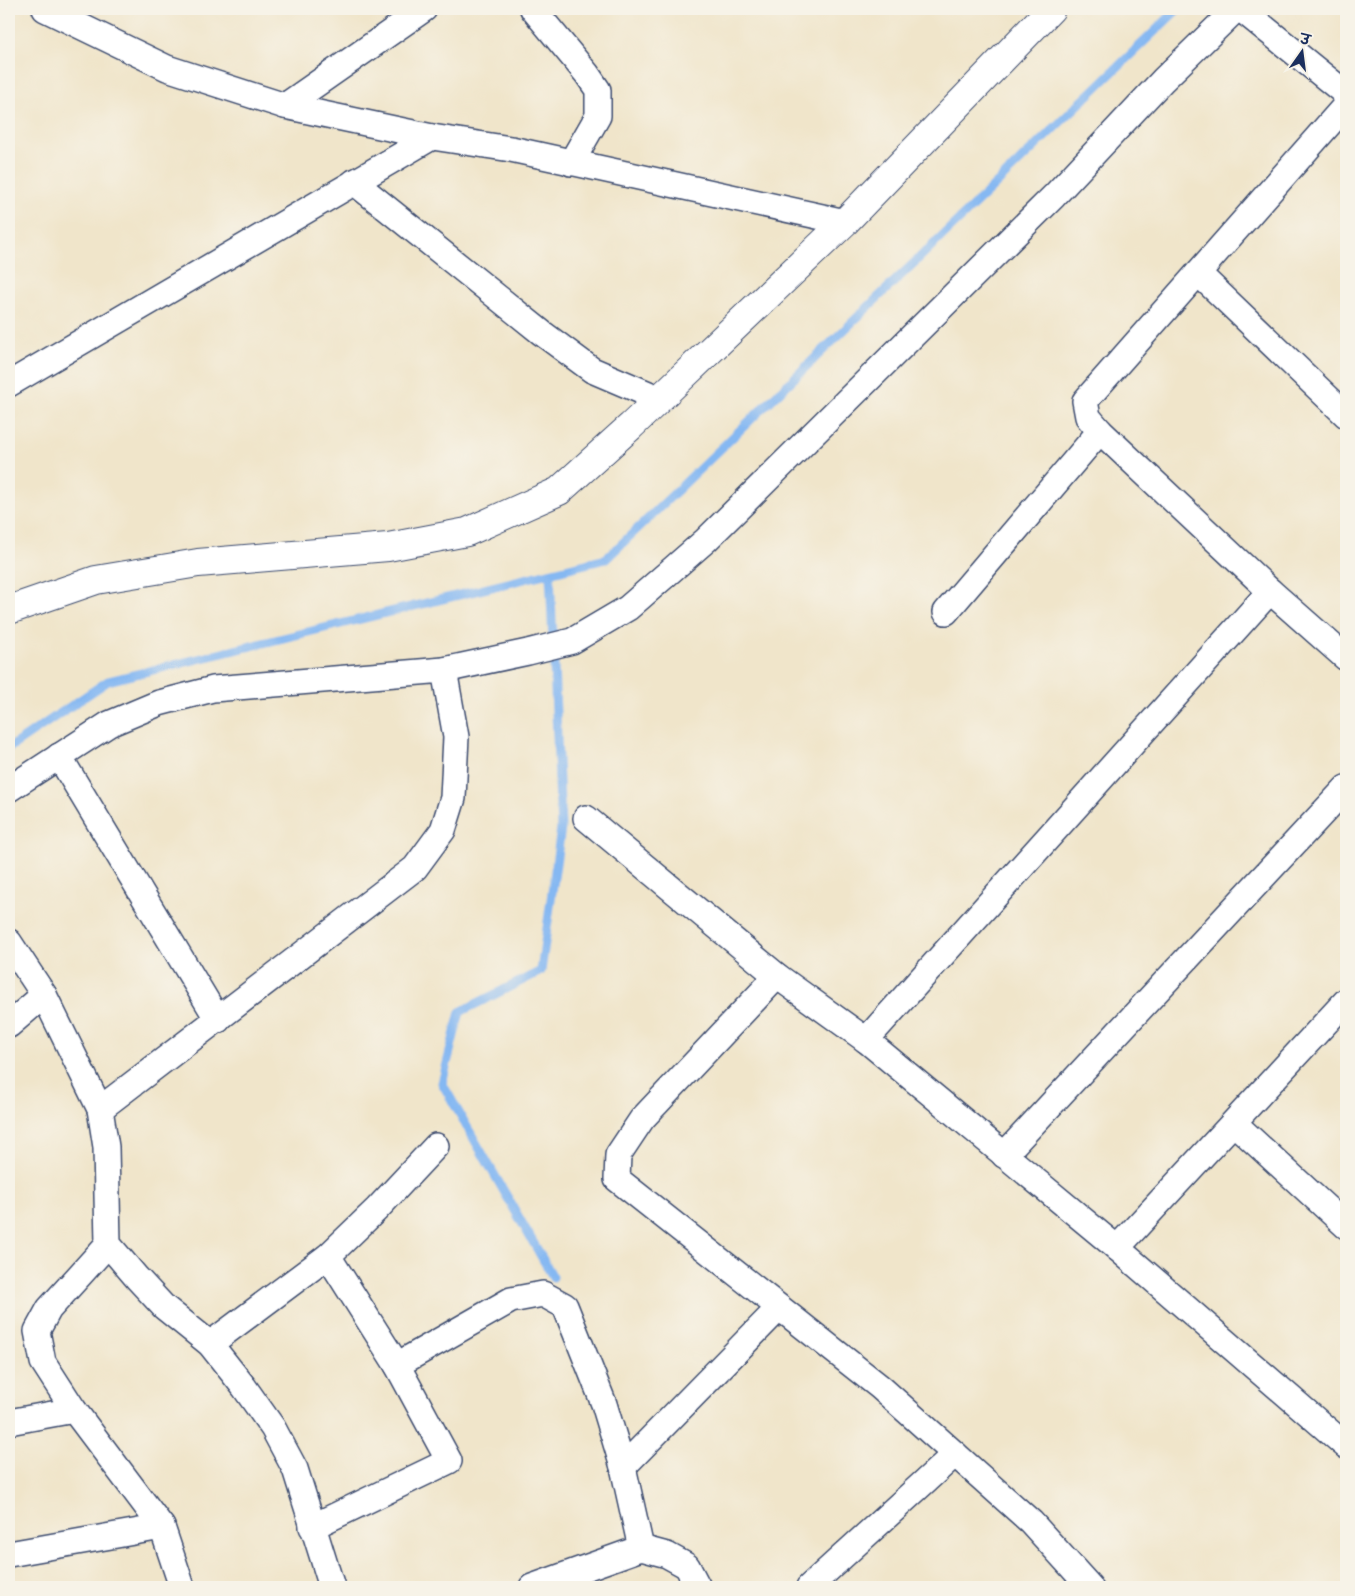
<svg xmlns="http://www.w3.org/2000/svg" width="1355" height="1596" font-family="'Playpen Sans','Playpen Sans Deva',sans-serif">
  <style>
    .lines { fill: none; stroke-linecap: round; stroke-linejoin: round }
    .stream { stroke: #85b8f2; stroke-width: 9 }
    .minor-casing { stroke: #3b4a6e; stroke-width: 28 }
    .tertiary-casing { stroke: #3b4a6e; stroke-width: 30 }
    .minor { stroke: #fff; stroke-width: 25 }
    .tertiary { stroke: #fff; stroke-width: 28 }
  </style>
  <rect width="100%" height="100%" fill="#f7f3e8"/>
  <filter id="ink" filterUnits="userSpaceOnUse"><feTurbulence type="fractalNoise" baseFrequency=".02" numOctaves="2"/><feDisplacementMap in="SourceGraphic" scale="10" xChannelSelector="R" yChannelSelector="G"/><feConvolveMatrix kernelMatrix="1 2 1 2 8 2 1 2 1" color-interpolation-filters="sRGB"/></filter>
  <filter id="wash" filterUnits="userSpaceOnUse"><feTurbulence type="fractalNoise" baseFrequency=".0096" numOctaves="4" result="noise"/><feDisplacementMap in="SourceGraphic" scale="20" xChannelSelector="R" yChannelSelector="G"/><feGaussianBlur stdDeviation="1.12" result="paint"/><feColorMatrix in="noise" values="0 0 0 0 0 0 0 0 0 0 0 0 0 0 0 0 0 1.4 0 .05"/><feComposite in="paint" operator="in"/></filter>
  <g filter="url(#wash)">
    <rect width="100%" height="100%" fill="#f0e5ca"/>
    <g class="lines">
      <g class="stream">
        <polyline points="550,573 561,828 541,971 460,1012 442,1083 553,1277"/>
        <polyline points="9,748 108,681 606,559 1178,9"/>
      </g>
    </g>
  </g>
  <g filter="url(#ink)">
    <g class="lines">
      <defs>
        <g id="minor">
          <polyline points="45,9 167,68 285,106 432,137 511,149 845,222"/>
          <polyline points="533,9 587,74 598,90 598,116 571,163"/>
          <polyline points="1241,9 1346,94"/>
          <polyline points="285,106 424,9"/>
          <polyline points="354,182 542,333 592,370 660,399"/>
          <polyline points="1198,273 1346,415"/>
          <polyline points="9,384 432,137"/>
          <polyline points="1100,431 1088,417 1085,401 1346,105"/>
          <polyline points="946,612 1100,431 1270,591 1346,658"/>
          <polyline points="59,756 218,1020"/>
          <polyline points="9,789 109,724 159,703 213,689 444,670 528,652 572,641 628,608 706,540 1054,196 1163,80 1236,9"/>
          <polyline points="586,818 777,976 866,1040 1117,1248 1346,1446"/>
          <polyline points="9,942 44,995 100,1109 106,1147 108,1244 137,1278 164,1307 210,1344 244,1387 273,1428 295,1469 332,1587"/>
          <polyline points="777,976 642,1119 618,1155 617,1179 880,1387 1031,1522 1090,1587"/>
          <polyline points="9,1025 44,995"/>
          <polyline points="866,1040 1270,591"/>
          <polyline points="100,1109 415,868 443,830 453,798 456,737 444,670"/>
          <polyline points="1234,1123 1346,1226"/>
          <polyline points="1004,1155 1346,788"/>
          <polyline points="108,1244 49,1309 37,1331 43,1362 74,1410 162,1527 182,1587"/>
          <polyline points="1117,1248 1346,1001"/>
          <polyline points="210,1344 328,1256 377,1209 436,1146"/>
          <polyline points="397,1365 511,1300 543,1294 565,1306 604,1404 623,1467 641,1548"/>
          <polyline points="9,1422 74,1410"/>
          <polyline points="623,1467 779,1308"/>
          <polyline points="312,1527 449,1461 397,1365 328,1256"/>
          <polyline points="9,1554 162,1527"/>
          <polyline points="532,1587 641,1548 667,1555 687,1566 698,1587"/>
          <polyline points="809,1587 955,1454"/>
        </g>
        <polyline id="tertiary" points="9,610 96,580 198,563 388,547 467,532 559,491 631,426 845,222 1051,9"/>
      </defs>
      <use href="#minor" class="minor-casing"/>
      <use href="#tertiary" class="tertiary-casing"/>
      <use href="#minor" class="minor"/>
      <use href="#tertiary" class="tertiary"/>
    </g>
  </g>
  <rect width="1355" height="1596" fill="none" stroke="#f7f3e8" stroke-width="30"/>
  <g transform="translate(1302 52) rotate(14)" stroke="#f7f3e8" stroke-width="4" paint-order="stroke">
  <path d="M0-4L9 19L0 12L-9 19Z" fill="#1b2f5e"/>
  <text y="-8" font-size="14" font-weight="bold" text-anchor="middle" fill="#1b2f5e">उ</text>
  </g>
</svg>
